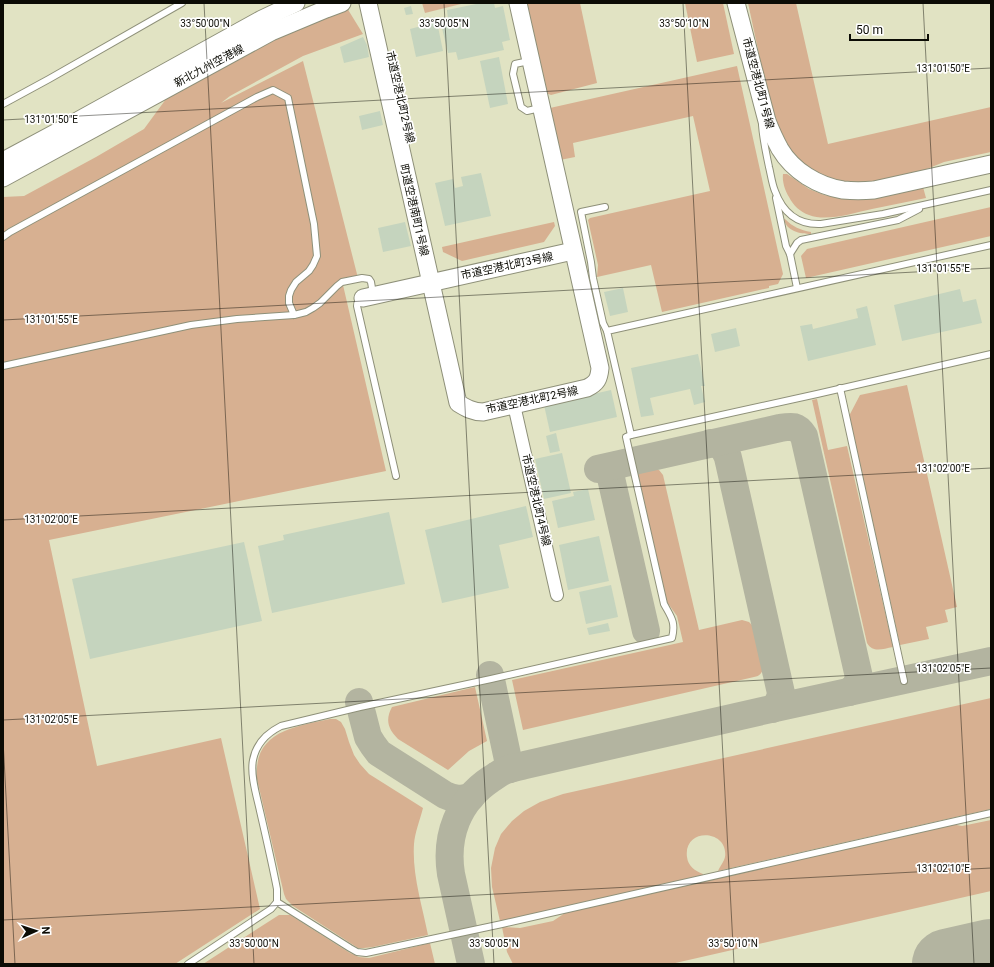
<svg xmlns="http://www.w3.org/2000/svg" width="994" height="967" font-family="Roboto,'Noto Sans JP',sans-serif">
  <style>
    .built { fill: #e1e3c3 }
    .green { fill: #d7b091 }
    .lines { fill: none; stroke-linecap: round; stroke-linejoin: round }
    .taxiway { stroke: #b3b4a0; stroke-width: 28 }
    .runway { stroke: #b3b4a0; stroke-width: 70 }
    .building { fill: #c5d4be }
    .lane-casing { stroke: #8e9079; stroke-width: 8 }
    .street-casing { stroke: #8e9079; stroke-width: 14 }
    .secondary-casing { stroke: #8e9079; stroke-width: 19 }
    .lane { stroke: #fff; stroke-width: 6 }
    .street { stroke: #fff; stroke-width: 12 }
    .secondary { stroke: #fff; stroke-width: 17 }
    .ticks { fill: none; stroke: #0c0c05; stroke-width: 1; stroke-opacity: 0.45 }
    .labels { text-anchor: middle; dominant-baseline: central; stroke-width: 3.5; stroke-linejoin: round; paint-order: stroke }
    .street-label { font-size: 11px; fill: #0c0c05; stroke: #fff }
    .ticks-label { font-size: 10px; text-anchor: middle; fill: #0c0c05; stroke: #fff; stroke-width: 3.5; stroke-linejoin: round; paint-order: stroke }
  </style>
  <rect width="100%" height="100%" fill="#eceed5"/>
  <rect class="built" x="3" y="3" width="988" height="961"/>
  <g class="green">
    <polygon points="422,3 465,3 425,13"/>
    <polygon points="526,3 580,3 597,83 551,95 546,93"/>
    <polygon points="685,3 723,3 734,54 697,62"/>
    <polygon points="748,3 796,3 828,144 991,107 991,152 944,162 917,173 875,182 844,183 818,174 805,165 796,156 787,146 771,110"/>
    <polygon points="347,8 363,34 303,56 230,96 221,103 303,61 359,282 343,285 386,471 49,540 97,766 221,738 260,909 175,964 3,964 3,197 24,196 96,157 144,129 166,99 191,84 246,55 291,32"/>
    <polygon points="737,66 783,274 778,284 769,286 769,288 662,312 651,265 597,277 598,265 588,220 590,218 710,191 693,116 573,143 575,157 560,160 550,108"/>
    <path d="M783 174H787L809 189 824 195 839 198 923 187 926 198C908 202 890 205 872 209 853 213 827 222 809 215 800 212 793 205 789 197 785 191 782 181 783 174Z"/>
    <polygon points="991,207 991,236 806,278 801,256 807,249"/>
    <path d="M784 219H785C793 227 800 230 811 232V234C800 234 786 231 784 219Z"/>
    <polygon points="554,222 555,226 544,242 462,261 443,252 442,247"/>
    <polygon points="907,385 957,607 945,610 948,622 926,627 929,639 900,645 849,416 860,395"/>
    <path d="M817 399 828 450 847 446 893 647C882 649 873 653 867 643L812 400Z"/>
    <path d="M652 468 659 470 663 475 699 630 742 620 749 622 754 627 763 668C762 673 760 676 754 677L523 730 512 680 683 642 677 616 667 602 637 472Z"/>
    <path d="M475 687 487 741 469 751 448 770 398 739C388 729 385 720 392 707Z"/>
    <path d="M991 698V809L718 871C720 866 724 862 725 857 729 829 683 827 687 857 688 866 695 871 703 874V875L500 921 492 887 491 868 495 848 501 834 512 821 524 811 540 802 563 794Z"/>
    <path d="M330 719H336L341 722 345 729 349 742 354 755 360 764 369 774 423 808C420 820 415 832 414 844 412 874 422 905 428 935L373 947 364 948H358L293 906 286 899 284 894 257 779C253 731 294 727 330 719Z"/>
    <polygon points="991,820 991,891 671,964 513,964 507,952 502,927 520,928 553,921 565,913 951,824 962,826"/>
    <polygon points="279,915 290,915 350,953 359,957 369,958 430,943 435,964 203,964"/>
  </g>
  <g class="lines">
    <g class="taxiway">
      <path d="M711 443C723 444 727 452 729 462L781 693C780 700 778 705 772 709"/>
      <polyline points="617,465 611,473 611,478 646,631"/>
      <path d="M598 469 780 428C792 426 797 425 804 436L859 677C858 684 855 688 849 692"/>
      <polyline points="490,675 510,769"/>
      <path d="M359 702 368 737 373 745 379 753 445 795C454 799 461 800 471 797"/>
      <path d="M471 964 451 874C445 836 458 801 491 779 495 777 499 773 504 771 510 768 518 767 525 765L784 706 991 661"/>
    </g>
    <polyline class="runway" points="947,964 991,954"/>
  </g>
  <g class="building">
    <polygon points="481,3 494,3 495,8 503,6 510,40 502,42 504,50 458,60 456,52 448,53 440,20 448,19 447,10"/>
    <polygon points="411,6 413,14 406,15 404,8"/>
    <polygon points="437,22 443,51 416,57 410,29"/>
    <polygon points="363,37 367,45 369,57 344,63 340,47"/>
    <polygon points="499,57 508,104 490,108 480,61"/>
    <polygon points="380,111 383,125 362,130 359,116"/>
    <polygon points="481,173 491,216 445,226 435,183 453,179 455,188 463,186 461,177"/>
    <polygon points="405,222 411,246 383,252 378,228"/>
    <polygon points="623,288 628,312 610,316 604,292"/>
    <polygon points="960,289 963,302 976,299 982,323 902,341 894,305"/>
    <polygon points="867,306 876,345 808,361 800,326 812,324 813,329 858,318 856,309"/>
    <polygon points="736,328 740,346 715,352 711,334"/>
    <polygon points="698,354 705,386 701,386 705,402 694,405 690,389 650,398 654,415 641,417 631,368"/>
    <polygon points="611,390 617,417 550,432 544,405"/>
    <polygon points="556,433 560,451 550,453 546,436"/>
    <polygon points="562,453 571,493 544,499 535,459"/>
    <polygon points="588,489 595,520 558,528 552,501 574,496 573,492"/>
    <polygon points="526,506 533,537 499,545 509,588 442,603 425,530"/>
    <polygon points="389,512 405,584 272,613 258,546 284,540 283,535"/>
    <polygon points="599,536 609,581 568,590 559,545"/>
    <polygon points="244,542 262,621 90,659 72,579"/>
    <polygon points="611,585 618,617 586,624 579,592"/>
    <polygon points="608,623 610,631 589,635 587,628"/>
  </g>
  <g class="lines">
    <defs>
      <g id="lane">
        <polyline points="529,61 515,64 513,74 521,107 527,111 540,108"/>
        <polyline points="3,104 49,79 182,3"/>
        <path d="M762 125C763 139 766 153 769 167 771 175 772 184 775 191 783 213 798 225 821 224L883 214 991 190"/>
        <polyline points="776,198 786,246 790,254 797,288"/>
        <polyline points="605,207 581,212 591,262 593,278 603,323 607,331"/>
        <polyline points="3,237 10,232 257,97 273,90 288,98 314,224 317,256 313,265 309,271 296,282 291,290 289,296 289,303 294,315"/>
        <polyline points="991,245 607,331 631,435 817,394 991,354"/>
        <polyline points="790,254 797,243 801,240 898,220 919,209"/>
        <path d="M362 298C358 300 357 302 357 306L396 476"/>
        <polyline points="3,366 191,325 237,319 294,315 306,312 313,308 320,303 337,286 342,282 362,278 369,279 371,282 373,294"/>
        <polyline points="840,388 904,681"/>
        <polyline points="277,902 350,948 357,952 366,953 502,924 991,813"/>
        <path d="M188 964 271 909 277 902V889C272 863 266 837 260 811 257 797 250 775 253 760 256 744 267 733 281 726L360 707 491 679 672 638C676 622 671 617 664 604L626 437 631 435"/>
      </g>
      <polyline id="street" points="514,405 557,595"/>
      <g id="secondary">
        <path d="M368 3 458 403C466 408 473 412 483 412L587 388C597 383 599 379 600 368L518 3"/>
        <path d="M736 3 767 121C771 131 775 140 780 149 793 171 818 186 843 190 853 191 863 191 874 190L991 164"/>
        <polyline points="3,161 70,125 262,19 296,3"/>
        <polyline points="3,178 271,32 326,9 342,3"/>
        <polyline points="363,298 573,251"/>
      </g>
    </defs>
    <use href="#lane" class="lane-casing"/>
    <use href="#street" class="street-casing"/>
    <use href="#secondary" class="secondary-casing"/>
    <use href="#lane" class="lane"/>
    <use href="#street" class="street"/>
    <use href="#secondary" class="secondary"/>
  </g>
  <path class="ticks" d="M204 3 254 964M444 3 494 964M683 3 734 964M923 3 974 964M3 120 991 68M3 320 991 268M3 520 991 468M3 720 991 668M3 740 15 964M3 920 991 868"/>
  <g class="labels">
    <g class="street-label">
      <text transform="translate(209 66) rotate(-28)">新北九州空港線</text>
      <text transform="translate(758 83) rotate(75)">市道空港北町1号線</text>
      <text transform="translate(400 97) rotate(77)">市道空港北町2号線</text>
      <text transform="translate(414 210) rotate(77)">町道空港南町1号線</text>
      <text transform="translate(507 266) rotate(-12)">市道空港北町3号線</text>
      <text transform="translate(532 400) rotate(-12)">市道空港北町2号線</text>
      <text transform="translate(536 500) rotate(77)">市道空港北町4号線</text>
    </g>
  </g>
  <g class="ticks-label">
    <text x="205" y="27">33°50'00"N</text>
    <text x="444" y="27">33°50'05"N</text>
    <text x="684" y="27">33°50'10"N</text>
    <text x="943" y="72">131°01'50"E</text>
    <text x="51" y="123">131°01'50"E</text>
    <text x="943" y="272">131°01'55"E</text>
    <text x="51" y="323">131°01'55"E</text>
    <text x="943" y="472">131°02'00"E</text>
    <text x="51" y="523">131°02'00"E</text>
    <text x="943" y="672">131°02'05"E</text>
    <text x="51" y="723">131°02'05"E</text>
    <text x="943" y="872">131°02'10"E</text>
    <text x="254" y="947">33°50'00"N</text>
    <text x="494" y="947">33°50'05"N</text>
    <text x="733" y="947">33°50'10"N</text>
  </g>
  <rect width="994" height="967" fill="none" stroke="#0c0c05" stroke-width="8"/>
  <g transform="translate(36 931) rotate(87)" stroke="#ffffff" stroke-width="3" paint-order="stroke">
  <path d="M0-3L7 15L0 10L-7 15Z" fill="#0c0c05"/>
  <text y="-6" font-size="11" font-weight="bold" text-anchor="middle" fill="#0c0c05">N</text>
  </g>
  <path d="M850 34v6h78v-6" fill="none" stroke="#0c0c05" stroke-width="2"/>
  <text x="856" y="34" font-size="12" fill="#0c0c05" stroke="#ffffff" stroke-width="3" paint-order="stroke">50 m</text>
</svg>
